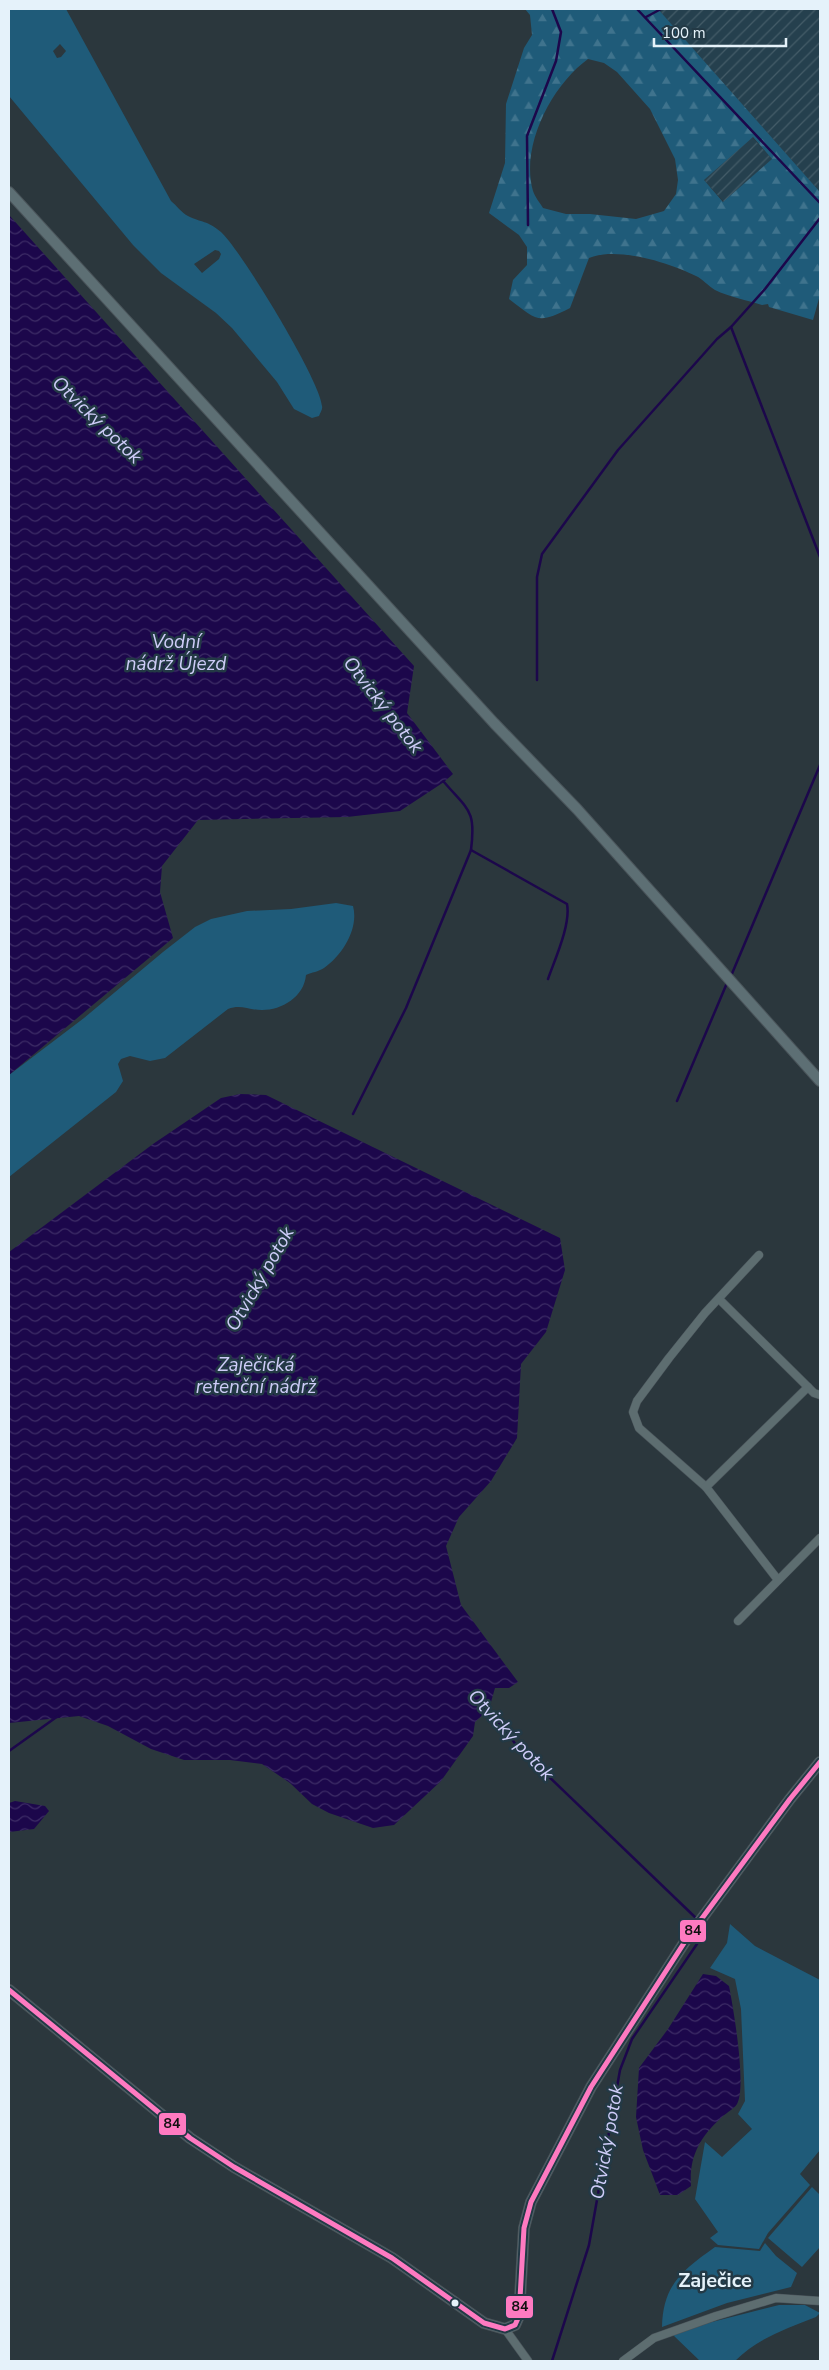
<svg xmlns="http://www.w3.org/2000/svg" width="829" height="2370" font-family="'Nunito Sans',sans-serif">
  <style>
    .industrial { fill: url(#industrial-furrows) }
    .green { fill: #1f5b79; fill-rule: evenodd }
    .forest { fill: url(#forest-firs); fill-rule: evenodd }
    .water { fill: url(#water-waves) }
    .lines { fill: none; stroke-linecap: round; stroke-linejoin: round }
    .stream { stroke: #1c074b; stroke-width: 2.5 }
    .street-casing { stroke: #4a545a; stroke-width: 9 }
    .secondary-casing { stroke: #4a545a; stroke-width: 12 }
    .street { stroke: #5d6d70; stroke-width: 8 }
    .secondary { stroke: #5d6f74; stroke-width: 10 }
    .bus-1-casing { stroke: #233945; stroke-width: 9 }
    .bus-1 { stroke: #fe7ac1; stroke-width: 5 }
    .bus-dot { fill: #e5f2fa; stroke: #233945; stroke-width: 2 }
    .labels { text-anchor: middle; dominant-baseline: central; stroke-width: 5; stroke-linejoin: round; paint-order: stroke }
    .water-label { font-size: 19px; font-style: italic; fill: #ceccf8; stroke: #233945 }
    .quarter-label { font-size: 20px; font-weight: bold; fill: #e5f2fa; stroke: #233945 }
    .line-badge { stroke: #233945; stroke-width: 2 }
    .pale-badge-label { font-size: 14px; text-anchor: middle; font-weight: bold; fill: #111 }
  </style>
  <defs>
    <pattern id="industrial-furrows" width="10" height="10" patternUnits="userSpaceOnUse" patternTransform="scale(1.25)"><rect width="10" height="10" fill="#25404e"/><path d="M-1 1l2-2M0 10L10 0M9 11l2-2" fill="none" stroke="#445c68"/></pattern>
    <pattern id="forest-firs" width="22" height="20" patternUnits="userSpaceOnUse" patternTransform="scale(1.25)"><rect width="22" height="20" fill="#1f5b79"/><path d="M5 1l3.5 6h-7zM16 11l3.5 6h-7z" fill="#3f738d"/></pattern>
    <pattern id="water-waves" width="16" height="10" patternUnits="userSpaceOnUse" patternTransform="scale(1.25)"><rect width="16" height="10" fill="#1c074b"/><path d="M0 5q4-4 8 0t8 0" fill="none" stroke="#3d2c66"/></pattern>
  </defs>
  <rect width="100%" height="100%" fill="#2b373d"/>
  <g class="industrial">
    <polygon points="658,9 820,9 820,192"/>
    <polygon points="752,137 772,159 724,202 704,180"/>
  </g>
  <g class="green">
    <path d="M9 9H66L171 201C176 205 182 213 188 216 202 223 207 220 221 232 241 250 321 382 322 406 323 409 320 413 319 416L312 418 294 409 277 382 232 328 216 313 161 273 133 245 9 96ZM60 44 66 51 61 57 57 58 53 51ZM215 250 219 251 221 254 219 259 202 273 194 264Z"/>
    <path d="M336 903 353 906C359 928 343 955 324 968 318 972 312 972 306 975 304 997 282 1010 262 1010 248 1010 241 1004 228 1009L165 1058 150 1061 130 1056 121 1059 118 1064 123 1081 116 1092 9 1177V1075L84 1018 163 952 195 927 211 919 247 911 291 909Z"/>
    <polygon points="730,1924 755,1946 820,1980 820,2150 800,2174 810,2185 768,2233 759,2249 718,2245 710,2238 718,2232 695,2199 705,2142 722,2157 752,2129 738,2114 745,2101 741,2009 735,1979 710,1968 727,1943"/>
    <polygon points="812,2187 820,2195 820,2247 802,2267 768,2238"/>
    <path d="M765 2243 776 2256 797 2273 791 2287 727 2303 662 2327C663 2284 683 2270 715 2247L760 2251Z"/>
    <path d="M779 2305H805L820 2313 816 2317C786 2329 758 2338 735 2361H700L673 2335 708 2323Z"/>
  </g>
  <path class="forest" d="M525 9H658L820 192V295L813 320 769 307 768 304 762 305C747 300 729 297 715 290 708 286 703 279 696 276 670 263 617 246 589 258L570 308C537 325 537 320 509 299L513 280 527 265V247L519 235 489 213 505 163 506 104 524 48 532 35 530 15ZM588 59 604 63 617 72 650 109 675 159 678 180 676 194 664 211 636 219 590 214H566L543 208C540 203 535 197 533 191 520 146 552 85 588 59ZM753 137 772 159 723 202 704 180Z"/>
  <g class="water">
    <polygon points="9,215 414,666 407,713 453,774 444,782 400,811 347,817 198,820 162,866 160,892 173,938 9,1075"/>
    <polygon points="240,1094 266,1095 560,1238 565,1270 546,1332 521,1364 517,1438 491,1481 459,1517 446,1546 461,1605 518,1682 509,1688 495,1688 489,1709 475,1722 473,1736 441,1781 394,1825 373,1828 329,1813 312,1804 290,1783 262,1764 230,1760 184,1760 151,1749 108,1726 79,1716 9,1723 9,1252 153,1144 221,1098"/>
    <polygon points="15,1801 45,1806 49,1811 34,1829 9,1832 9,1803"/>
    <path d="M703 1974 716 1976 729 1986C733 2006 747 2087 737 2104 734 2109 724 2114 720 2119 699 2138 689 2158 691 2186L678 2195H660L643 2150 636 2117 639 2068 668 2029Z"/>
  </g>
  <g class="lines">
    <g class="stream">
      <polyline points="637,9 820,203"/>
      <polyline points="646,17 661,9"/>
      <polyline points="820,218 765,289 731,327 820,557"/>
      <polyline points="528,225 527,136 556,61 561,32 552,9"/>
      <polyline points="537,680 537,577 542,554 618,450 717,339 731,327"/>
      <path d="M471 850 567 904C571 924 555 959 548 979"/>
      <polyline points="731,976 820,765"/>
      <polyline points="677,1101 727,983"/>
      <path d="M353 1114 406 1008 471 850C476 810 469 811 444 782"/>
      <polyline points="487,1707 517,1746 697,1919"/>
      <polyline points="9,1751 58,1716"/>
      <polyline points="552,2361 589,2245 620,2070 632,2039 699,1941 699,1929"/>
    </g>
    <defs>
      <g id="street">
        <polyline points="759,1255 705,1313 669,1358 637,1401 633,1412 639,1428 706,1487 778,1580"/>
        <polyline points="719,1299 814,1393 820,1395"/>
        <polyline points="706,1487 808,1387"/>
        <polyline points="738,1621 820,1538"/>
        <polyline points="505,2329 528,2361"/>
        <polyline points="623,2361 654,2338 716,2316 776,2298 820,2301"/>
      </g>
      <g id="secondary">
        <polyline points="9,192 494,723 577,809 820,1081"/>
        <polyline points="9,1990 190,2138 234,2167 392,2258 484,2323 505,2329 515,2325 519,2316 524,2228 531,2202 591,2087 686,1940 790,1799 820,1762"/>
      </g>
    </defs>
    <use href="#street" class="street-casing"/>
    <use href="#secondary" class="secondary-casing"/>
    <use href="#street" class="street"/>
    <use href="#secondary" class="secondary"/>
    <defs>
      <polyline id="bus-1" points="9,1990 190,2138 234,2167 392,2258 484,2323 505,2329 515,2325 519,2316 524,2228 531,2202 591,2087 686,1940 790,1799 820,1762"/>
    </defs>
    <use href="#bus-1" class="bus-1-casing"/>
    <use href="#bus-1" class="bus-1"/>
  </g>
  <circle class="bus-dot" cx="455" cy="2303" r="4.5"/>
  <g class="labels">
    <g class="water-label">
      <text transform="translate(97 420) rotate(44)">Otvický potok</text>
      <text x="176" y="642">Vodní<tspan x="176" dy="22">nádrž Újezd</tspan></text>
      <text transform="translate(383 705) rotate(52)">Otvický potok</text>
      <text transform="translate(260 1279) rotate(-60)">Otvický potok</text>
      <text x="256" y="1365">Zaječická<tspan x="256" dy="22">retenční nádrž</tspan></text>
      <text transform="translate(511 1735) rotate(47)">Otvický potok</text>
      <text transform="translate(607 2142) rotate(-80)">Otvický potok</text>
    </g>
    <g class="quarter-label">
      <text x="715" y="2280">Zaječice</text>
    </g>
  </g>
  <g class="line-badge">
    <rect x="679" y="1919" width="28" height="24" rx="5" fill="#fe7ac1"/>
    <rect x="158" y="2112" width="29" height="24" rx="5" fill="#fe7ac1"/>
    <rect x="505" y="2295" width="29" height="24" rx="5" fill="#fe7ac1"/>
  </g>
  <g class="pale-badge-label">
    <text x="693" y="1935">84</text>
    <text x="172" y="2128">84</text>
    <text x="520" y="2311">84</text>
  </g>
  <rect width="829" height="2370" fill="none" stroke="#e5f2fa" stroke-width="20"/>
  <path d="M654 38v8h132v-8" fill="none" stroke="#e5f2fa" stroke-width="2.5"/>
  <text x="662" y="38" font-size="15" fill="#e5f2fa" stroke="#233945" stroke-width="4" paint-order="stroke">100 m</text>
</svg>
